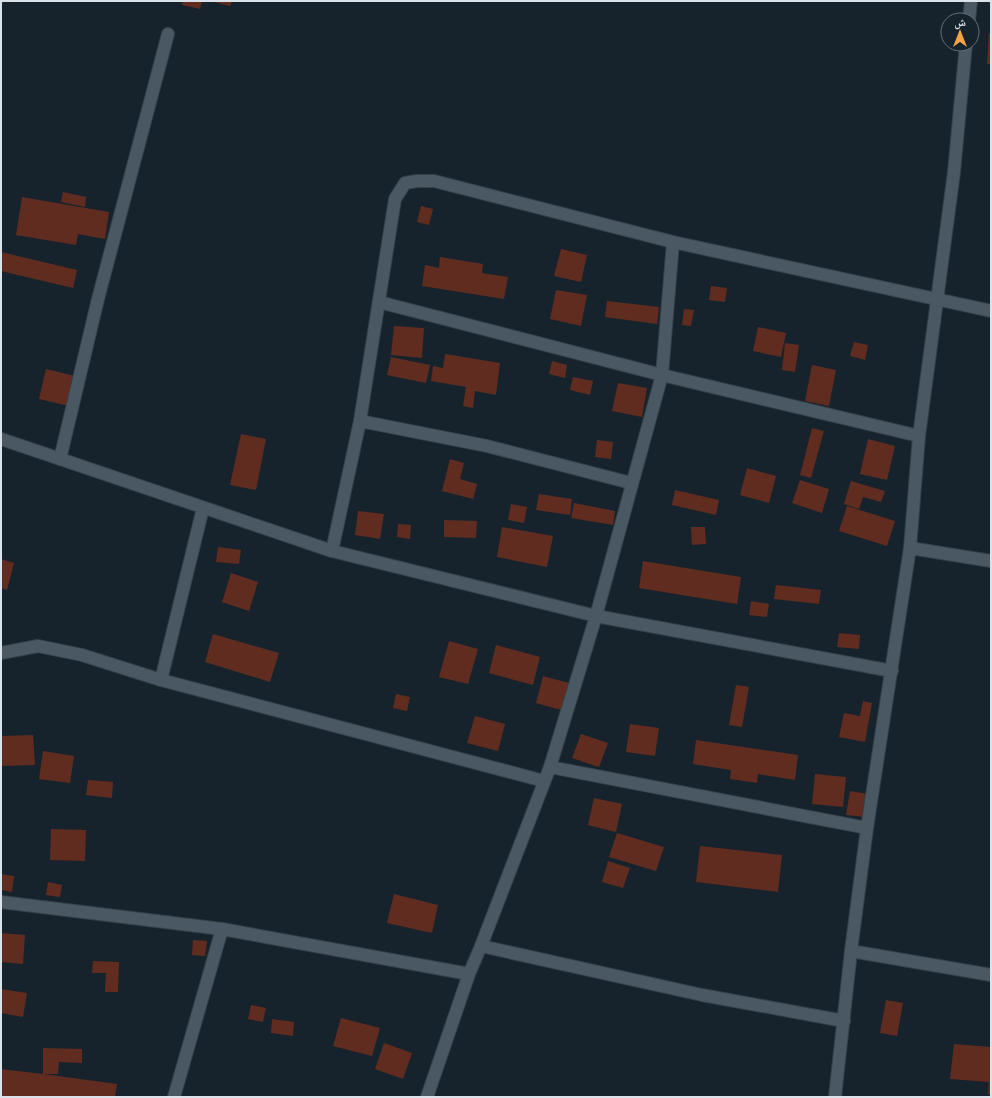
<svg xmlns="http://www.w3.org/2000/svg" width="992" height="1098" font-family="'Nunito Sans','Noto Naskh Arabic',sans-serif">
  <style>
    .building { fill: #602c1f }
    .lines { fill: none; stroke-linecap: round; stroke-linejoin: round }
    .street-casing { stroke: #364048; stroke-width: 14 }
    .street { stroke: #4a5864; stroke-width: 12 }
  </style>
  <rect width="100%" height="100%" fill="#16232d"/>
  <g class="building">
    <polygon points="183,1 202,1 200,9 182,5"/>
    <polygon points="211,1 232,1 230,6"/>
    <polygon points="989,33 991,34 991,64 987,64"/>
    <polygon points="63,192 86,197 85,207 61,202"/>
    <polygon points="22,197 109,212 105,239 78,234 76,245 16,235"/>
    <polygon points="421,206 433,209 429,225 417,222"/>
    <polygon points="561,249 587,255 581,282 554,276"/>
    <polygon points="1,252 77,270 73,288 1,271"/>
    <polygon points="440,257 483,264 482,273 508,277 504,299 422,286 425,265 439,268"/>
    <polygon points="711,286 727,288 725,302 709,300"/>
    <polygon points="556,290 587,295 581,326 550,319"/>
    <polygon points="607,301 659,307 657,324 605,317"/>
    <polygon points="684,309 694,310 691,326 682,325"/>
    <polygon points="394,326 424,328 422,358 391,355"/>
    <polygon points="758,327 786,333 781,357 753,351"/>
    <polygon points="854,342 868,345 865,360 850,356"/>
    <polygon points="785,343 799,345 795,372 782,370"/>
    <polygon points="445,354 500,363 496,395 475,391 473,408 463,406 466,387 431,381 433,366 443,368"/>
    <polygon points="391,357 430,365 426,383 387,375"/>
    <polygon points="552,361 567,365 565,378 549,374"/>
    <polygon points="812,365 836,370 829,406 805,401"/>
    <polygon points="46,369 75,376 69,406 39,399"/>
    <polygon points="573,377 593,381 590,395 570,390"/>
    <polygon points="618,383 647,388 642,417 612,411"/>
    <polygon points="812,428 824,431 811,478 800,475"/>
    <polygon points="241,434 266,439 256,490 230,485"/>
    <polygon points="868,439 895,446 887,480 860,474"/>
    <polygon points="597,440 613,442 611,459 595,457"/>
    <polygon points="450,459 464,463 460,479 477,484 473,499 442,491"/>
    <polygon points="747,468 776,476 769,503 740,495"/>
    <polygon points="800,480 829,489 822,513 792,503"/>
    <polygon points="851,481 885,491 881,502 863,497 859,509 844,504"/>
    <polygon points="675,490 719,500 716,515 672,505"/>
    <polygon points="539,494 572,499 570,515 536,510"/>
    <polygon points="574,503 615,511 613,525 571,518"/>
    <polygon points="511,504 527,507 524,523 508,520"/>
    <polygon points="847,506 895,521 887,546 839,531"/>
    <polygon points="358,511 384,514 380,539 355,535"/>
    <polygon points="444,520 477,521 476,538 444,537"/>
    <polygon points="398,524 411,525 410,539 397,537"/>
    <polygon points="502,527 553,536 547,567 497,557"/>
    <polygon points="691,527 705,527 706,544 692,545"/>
    <polygon points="218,547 241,550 239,564 216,562"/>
    <polygon points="1,559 14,563 7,590 1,588"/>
    <polygon points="643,561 741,577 737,604 639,588"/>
    <polygon points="231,573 258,582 249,611 222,602"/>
    <polygon points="776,585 821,590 819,604 774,599"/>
    <polygon points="751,601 769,604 767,617 749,615"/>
    <polygon points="839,633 860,635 859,649 837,647"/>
    <polygon points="213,634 279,653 270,682 205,662"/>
    <polygon points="449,641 478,649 468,684 439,677"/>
    <polygon points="496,645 540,657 533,685 489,673"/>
    <polygon points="543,676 569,683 561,710 536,703"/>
    <polygon points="736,685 749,687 742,727 729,725"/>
    <polygon points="396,694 410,697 407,711 393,708"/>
    <polygon points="863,701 872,703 865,742 839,737 844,713 860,716"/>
    <polygon points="475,716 505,724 498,751 467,743"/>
    <polygon points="630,724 659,728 655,756 626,752"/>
    <polygon points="581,734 608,743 599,767 572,758"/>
    <polygon points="33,735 35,765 1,766 1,736"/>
    <polygon points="696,740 798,755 795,780 758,774 757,783 730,779 731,770 693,764"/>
    <polygon points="43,751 74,756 70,783 39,779"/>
    <polygon points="815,774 846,777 843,807 812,804"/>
    <polygon points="88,780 113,782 112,798 86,795"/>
    <polygon points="850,791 868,794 865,817 846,815"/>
    <polygon points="594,798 622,804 616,832 588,825"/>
    <polygon points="51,829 86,830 85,861 50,860"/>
    <polygon points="617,833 664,847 656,871 609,857"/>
    <polygon points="700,846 782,855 778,892 696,882"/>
    <polygon points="608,861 630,868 623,888 602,882"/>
    <polygon points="1,874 14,876 12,892 1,890"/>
    <polygon points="48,882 62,885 60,897 46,895"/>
    <polygon points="394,894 438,905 432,933 387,923"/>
    <polygon points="1,933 25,935 23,964 1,962"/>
    <polygon points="193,940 207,941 205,956 192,955"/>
    <polygon points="93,961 119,962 118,992 105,992 106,973 92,973"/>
    <polygon points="1,989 27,993 23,1017 1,1013"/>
    <polygon points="886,1000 903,1003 897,1036 880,1033"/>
    <polygon points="251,1005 266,1008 263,1022 248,1019"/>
    <polygon points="341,1018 380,1028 372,1056 333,1046"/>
    <polygon points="272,1019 294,1022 293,1036 271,1033"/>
    <polygon points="384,1043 412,1053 403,1079 375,1069"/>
    <polygon points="954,1044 991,1047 991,1095 988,1094 989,1082 950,1079"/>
    <polygon points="43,1048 82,1049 82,1063 59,1062 58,1074 43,1074 117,1084 115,1097 1,1097 1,1069 43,1074"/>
  </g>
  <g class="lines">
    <defs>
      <g id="street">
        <polyline points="969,20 971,1"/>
        <polyline points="379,302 662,375 919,436"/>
        <polyline points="360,421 487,446 631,483"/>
        <polyline points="1,439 332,551 596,616 892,671"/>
        <polyline points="60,459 98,299 168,34"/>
        <polyline points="910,548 919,436 954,172 966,44"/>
        <polyline points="332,551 360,421 395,199 405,183 417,181 434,181 673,242 991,311"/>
        <polyline points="1,653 38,646 82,655 161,680 544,781"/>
        <polyline points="161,680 203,508"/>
        <polyline points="550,767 867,828"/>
        <polyline points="1,902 222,929 469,974"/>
        <polyline points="481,946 702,995 844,1021"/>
        <polyline points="851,951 991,975"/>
        <polyline points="174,1097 222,929"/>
        <polyline points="427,1097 469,974 481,946 550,767 596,616 662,375 673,242"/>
        <polyline points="835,1097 851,951 867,828 910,548 991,561"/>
      </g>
    </defs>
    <use href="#street" class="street-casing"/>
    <use href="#street" class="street"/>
  </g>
  <rect width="992" height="1098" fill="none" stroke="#dbe3ea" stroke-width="4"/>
  <g transform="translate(960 32)"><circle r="19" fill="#16232d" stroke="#657079"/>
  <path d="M0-3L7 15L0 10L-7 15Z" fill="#f5a346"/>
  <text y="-6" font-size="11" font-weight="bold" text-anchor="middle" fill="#dbe3ea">ش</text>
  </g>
</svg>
